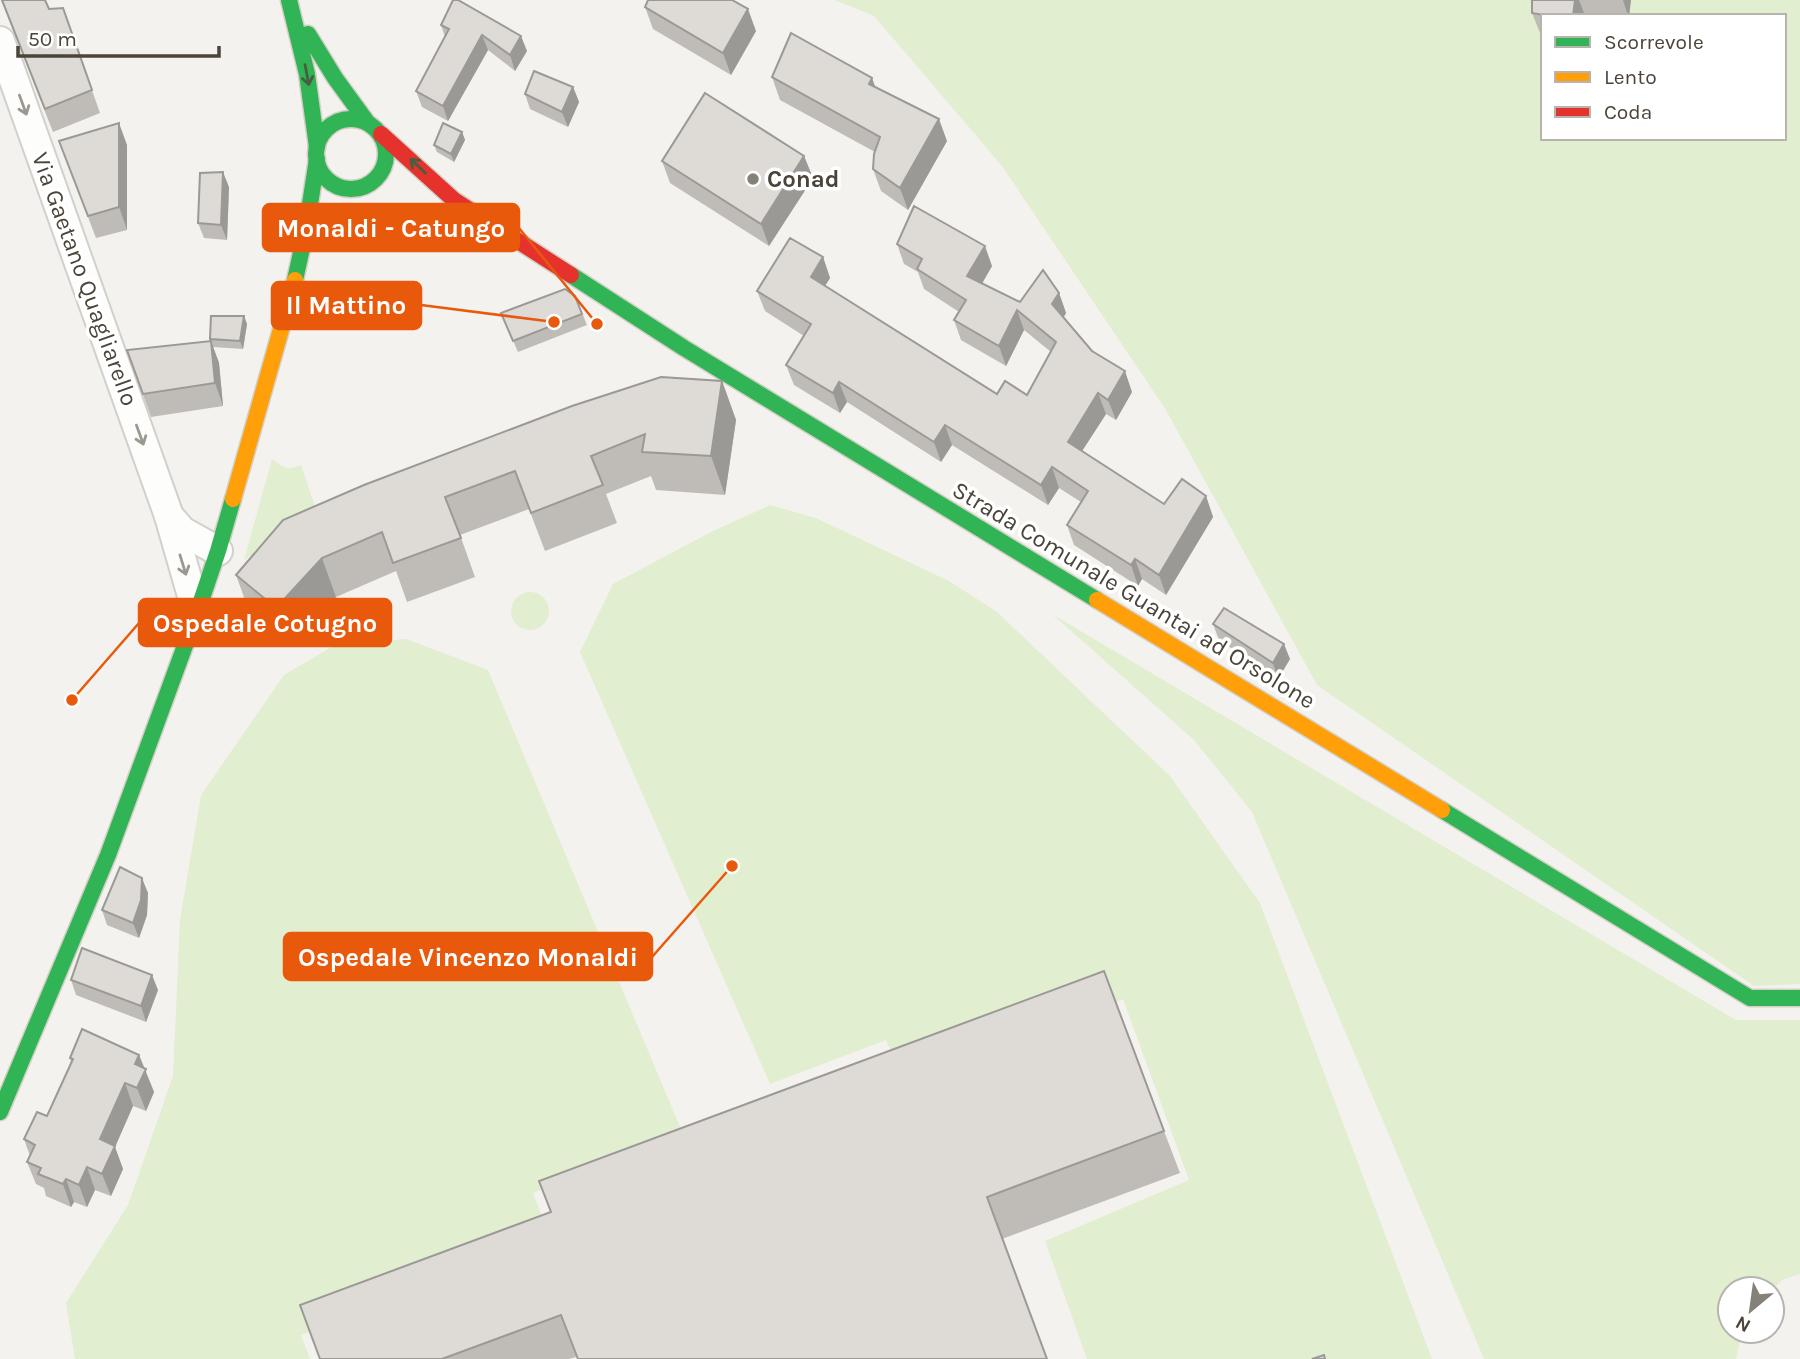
<svg xmlns="http://www.w3.org/2000/svg" width="1800" height="1359" font-family="Karla,sans-serif">
  <style>
    .green { fill: #e1eecf; fill-rule: evenodd }
    .lines { fill: none; stroke-linecap: round; stroke-linejoin: round }
    .street-casing { stroke: #d2d0cb; stroke-width: 32 }
    .fast-casing { stroke: #d3cfc5; stroke-width: 19 }
    .slow-casing { stroke: #d3cfc5; stroke-width: 19 }
    .jam-casing { stroke: #d3cfc5; stroke-width: 19 }
    .street { stroke: #fdfdfc; stroke-width: 28 }
    .fast { stroke: #30b455; stroke-width: 16 }
    .slow { stroke: #ff9f0a; stroke-width: 16 }
    .jam { stroke: #e5322d; stroke-width: 16 }
    .wall { fill: #bfbcb8 }
    .shaded-wall { fill: #9b9996 }
    .building { fill: #dedbd6; stroke: #9b9996; stroke-width: 2 }
    .oneway { stroke: #446040 }
    .oneway2 { stroke: #9b9791 }
    .poi-dot { fill: #868178; stroke: #fff; stroke-width: 2.5 }
    .labels { text-anchor: middle; dominant-baseline: central; stroke-width: 7; stroke-linejoin: round; paint-order: stroke }
    .poi-label { font-size: 24px; font-weight: bold; fill: #4b4439; stroke: #fff; text-anchor: start }
    .street-label { font-size: 24px; fill: #4b4439; stroke: #fff }
    .leader { fill: none; stroke: #e8590c; stroke-width: 2.5 }
    .callout-dot { fill: #e8590c; stroke: #fff; stroke-width: 2.5 }
    .callout { fill: #e8590c; stroke: #e8590c; stroke-width: 2.5 }
    .callout-label { font-size: 26px; text-anchor: middle; font-weight: bold; fill: #fff }
  </style>
  <rect width="100%" height="100%" fill="#f4f2ee"/>
  <g class="green">
    <path d="M835 0H1800V984L1754 986 1317 685 1166 410 1002 166 874 16ZM1543 16H1784V138H1543Z"/>
    <path d="M272 459C283 467 287 471 301 465L319 518 286 531 244 560Z"/>
    <polygon points="770,505 816,518 949,581 997,612 1170,776 1260,903 1432,1359 1087,1359 1045,1241 1189,1180 1123,999 904,1080 886,1040 770,1084 580,652 613,584 711,532"/>
    <circle cx="530" cy="611" r="19"/>
    <polygon points="1052,614 1736,1020 1800,1020 1800,1274 1782,1280 1772,1291 1772,1289 1730,1289 1730,1331 1742,1331 1736,1359 1484,1359 1252,812 1194,740"/>
    <polygon points="406,639 488,670 683,1134 533,1193 551,1240 301,1335 310,1359 75,1359 66,1303 128,1205 173,1076 180,920 201,795 284,675 335,645"/>
  </g>
  <g class="lines">
    <defs>
      <g id="street">
        <polyline points="0,41 169,516 182,531 218,551"/>
        <polyline points="169,516 197,613"/>
      </g>
      <g id="fast">
        <polyline points="289,0 307,74 317,147"/>
        <polyline points="308,34 335,78 367,122"/>
        <circle cx="351" cy="154" r="35"/>
        <polyline points="571,275 684,348 1097,600"/>
        <polyline points="295,280 306,230 317,159"/>
        <polyline points="1442,810 1750,998 1800,998"/>
        <polyline points="0,1112 108,855 197,613 218,551 233,499"/>
      </g>
      <g id="slow">
        <polyline points="233,499 295,280"/>
        <polyline points="1097,600 1442,810"/>
      </g>
      <polyline id="jam" points="381,134 454,200 571,275"/>
    </defs>
    <use href="#street" class="street-casing"/>
    <use href="#fast" class="fast-casing"/>
    <use href="#slow" class="slow-casing"/>
    <use href="#jam" class="jam-casing"/>
    <use href="#street" class="street"/>
    <use href="#fast" class="fast"/>
    <use href="#slow" class="slow"/>
    <use href="#jam" class="jam"/>
  </g>
  <g class="wall">
    <polygon points="1,0 45,0 49,9 63,8 100,113 53,132"/>
    <polygon points="453,0 527,51 515,71 488,50 448,121 422,107 416,91 445,37 441,25"/>
    <polygon points="1532,0 1631,0 1629,16 1614,16 1584,13 1583,16 1543,16 1543,34 1540,33 1532,13"/>
    <polygon points="645,7 756,31 731,75 653,29"/>
    <polygon points="772,77 875,87 947,141 908,210 881,191 873,169 875,152 780,100"/>
    <polygon points="573,87 579,102 568,127 530,109 525,94"/>
    <polygon points="462,132 465,140 454,162 437,152 434,145"/>
    <polygon points="59,141 127,145 127,230 96,238"/>
    <polygon points="804,156 813,178 769,246 670,183 662,161"/>
    <polygon points="229,187 227,240 204,238 198,223"/>
    <polygon points="897,244 992,266 982,283 1020,302 1059,293 1066,313 1064,317 1092,351 1132,392 1116,420 1106,414 1082,451 1164,504 1206,496 1213,517 1166,595 1142,579 1138,586 1074,545 1067,525 1081,502 1059,488 1048,505 952,445 941,462 847,402 840,413 794,385 786,365 804,336 765,311 757,291 823,257 830,278 825,286 997,394 1027,395 1051,352 1024,330 1006,366 961,340 954,320 959,312 924,289 918,272 904,264"/>
    <polygon points="575,296 587,325 518,352 501,313"/>
    <polygon points="244,316 247,324 243,349 213,347 219,363 223,406 151,417 127,350 210,341 210,339"/>
    <polygon points="722,381 736,420 725,495 656,490 651,476 606,494 617,523 545,551 529,509 460,535 475,577 407,602 396,571 336,597 290,646 250,614 236,575"/>
    <polygon points="1213,624 1290,659 1278,679 1219,640"/>
    <polygon points="148,893 147,915 139,938 107,925 102,910"/>
    <polygon points="71,980 158,990 146,1022 76,995"/>
    <polygon points="139,1055 154,1092 146,1111 133,1106 115,1147 123,1169 111,1196 95,1190 87,1207 74,1202 71,1207 46,1196 44,1188 36,1184 27,1162 30,1156 24,1139 47,1116 71,1062 70,1058"/>
    <polygon points="1164,1131 1180,1173 1002,1239 569,1359 319,1359"/>
  </g>
  <g class="shaded-wall">
    <polygon points="1575,0 1579,0 1584,13 1583,16 1573,16"/>
    <polygon points="1623,0 1631,0 1629,16 1628,16"/>
    <polygon points="748,9 756,31 731,75 723,53"/>
    <polygon points="482,35 488,50 448,121 443,106"/>
    <polygon points="521,36 527,51 515,71 510,55"/>
    <polygon points="872,78 880,100 869,84"/>
    <polygon points="573,87 579,102 568,127 562,112"/>
    <polygon points="939,119 947,141 908,210 900,188"/>
    <polygon points="119,123 127,145 127,230 119,207"/>
    <polygon points="462,132 465,140 454,162 451,154"/>
    <polygon points="804,156 813,178 769,246 761,224"/>
    <polygon points="223,172 229,187 227,240 221,225"/>
    <polygon points="985,246 992,266 975,296 967,276"/>
    <polygon points="823,257 830,278 818,297 811,277"/>
    <polygon points="1059,293 1066,313 1059,324 1052,304"/>
    <polygon points="1017,310 1024,330 1006,366 999,346"/>
    <polygon points="244,316 247,324 243,349 240,341"/>
    <polygon points="211,341 219,363 223,406 215,383"/>
    <polygon points="1125,371 1132,392 1116,420 1108,400"/>
    <polygon points="722,381 736,420 725,495 711,456"/>
    <polygon points="839,382 847,402 840,413 833,393"/>
    <polygon points="1098,393 1106,414 1075,462 1068,442"/>
    <polygon points="945,425 952,445 941,462 934,442"/>
    <polygon points="1052,467 1059,488 1048,505 1041,485"/>
    <polygon points="1206,496 1213,517 1166,595 1159,575"/>
    <polygon points="322,558 336,597 290,646 276,608"/>
    <polygon points="1135,559 1142,579 1138,586 1131,565"/>
    <polygon points="1284,644 1290,659 1278,679 1273,663"/>
    <polygon points="142,878 148,893 147,915 139,938 133,923"/>
    <polygon points="152,975 158,990 146,1022 141,1006"/>
    <polygon points="139,1055 154,1092 146,1111 137,1088 135,1064"/>
    <polygon points="125,1083 133,1106 115,1147 123,1169 111,1196 102,1174 100,1139"/>
    <polygon points="87,1167 95,1190 87,1207 79,1185"/>
    <polygon points="66,1179 74,1202 71,1207 63,1184"/>
  </g>
  <g class="building">
    <polygon points="2,0 45,0 49,9 63,8 92,90 45,109"/>
    <polygon points="453,0 458,0 521,36 510,55 482,35 443,106 416,91 449,29 441,25"/>
    <polygon points="648,0 732,0 748,9 723,53 645,7"/>
    <polygon points="1532,0 1575,0 1573,16 1549,16 1532,13"/>
    <polygon points="791,33 872,78 869,84 939,119 900,188 873,169 874,154 880,137 772,77"/>
    <polygon points="534,71 573,87 562,112 525,94"/>
    <polygon points="705,93 804,156 761,224 662,161"/>
    <polygon points="119,123 119,207 88,216 59,141"/>
    <polygon points="443,123 462,132 451,154 434,145"/>
    <polygon points="223,172 221,225 198,223 200,173"/>
    <polygon points="914,206 985,246 967,276 1020,302 1043,270 1059,293 1052,304 1092,351 1125,371 1108,400 1098,393 1068,442 1164,504 1182,479 1206,496 1159,575 1135,559 1131,565 1067,525 1088,491 1052,467 1041,485 945,425 934,442 839,382 833,393 786,365 811,324 757,291 790,238 823,257 811,277 997,394 1005,381 1027,395 1056,342 1017,310 999,346 954,320 966,300 917,269 922,259 897,244"/>
    <polygon points="565,289 575,296 582,314 513,341 501,313"/>
    <polygon points="211,316 244,316 240,341 210,339"/>
    <polygon points="211,341 215,383 143,394 127,350"/>
    <polygon points="661,377 722,381 711,456 642,452 645,434 591,456 603,485 531,513 515,471 445,497 461,538 393,563 382,532 322,558 276,608 236,575 283,520 364,485 572,406"/>
    <polygon points="1224,608 1284,644 1273,663 1213,624"/>
    <polygon points="120,867 142,878 141,900 133,923 102,910"/>
    <polygon points="82,948 152,975 141,1006 71,980"/>
    <polygon points="1104,971 1164,1131 987,1197 1047,1359 578,1359 561,1315 442,1359 320,1359 300,1305 551,1212 539,1181"/>
    <polygon points="82,1029 139,1055 135,1064 146,1069 137,1088 125,1083 100,1139 115,1146 102,1174 87,1167 79,1185 66,1179 63,1184 38,1174 41,1168 27,1162 35,1145 24,1139 37,1112 47,1116 73,1059 70,1058"/>
    <polygon points="1324,1355 1325,1359 1312,1359"/>
  </g>
  <defs><path id="oneway-shaft" d="M-6 0H5M1.5-3L5.5 0L1.5 3" fill="none" stroke-width="1.6" stroke-linecap="round" stroke-linejoin="round" transform="scale(1.75)"/></defs>
  <g class="oneway">
    <use href="#oneway-shaft" transform="translate(307 75) rotate(79)"/>
    <use href="#oneway-shaft" transform="translate(418 166) rotate(-137)"/>
  </g>
  <g class="oneway2">
    <use href="#oneway-shaft" transform="translate(23 105) rotate(70)"/>
    <use href="#oneway-shaft" transform="translate(140 435) rotate(70)"/>
    <use href="#oneway-shaft" transform="translate(183 565) rotate(73)"/>
  </g>
  <circle class="poi-dot" cx="753" cy="179" r="7"/>
  <g class="labels">
    <g class="poi-label">
      <text x="767" y="179">Conad</text>
    </g>
    <g class="street-label">
      <text transform="translate(85 279) rotate(70)">Via Gaetano Quagliarello</text>
      <text transform="translate(1134 595) rotate(31)">Strada Comunale Guantai ad Orsolone</text>
    </g>
  </g>
  <path class="leader" d="M597 324L519 228M554 322L421 305M72 700L139 623M732 866L652 957"/>
  <g class="callout-dot">
    <circle cx="597" cy="324" r="7"/>
    <circle cx="554" cy="322" r="7"/>
    <circle cx="72" cy="700" r="7"/>
    <circle cx="732" cy="866" r="7"/>
  </g>
  <g class="callout">
    <rect x="263" y="204" width="256" height="47" rx="7"/>
    <rect x="272" y="282" width="149" height="47" rx="7"/>
    <rect x="139" y="599" width="252" height="47" rx="7"/>
    <rect x="284" y="933" width="368" height="47" rx="7"/>
  </g>
  <g class="callout-label">
    <text x="391" y="237">Monaldi - Catungo</text>
    <text x="346" y="314">Il Mattino</text>
    <text x="265" y="632">Ospedale Cotugno</text>
    <text x="468" y="966">Ospedale Vincenzo Monaldi</text>
  </g>
  <rect x="1541" y="14" width="245" height="126" fill="#ffffff" stroke="#b7b4b0" stroke-width="2"/>
  <rect x="1555" y="37" width="35" height="10" fill="#30b455" stroke="#b7b4b0" stroke-width="2"/>
  <text x="1604" y="49" font-size="21" fill="#4b4439">Scorrevole</text>
  <rect x="1555" y="72" width="35" height="10" fill="#ff9f0a" stroke="#b7b4b0" stroke-width="2"/>
  <text x="1604" y="84" font-size="21" fill="#4b4439">Lento</text>
  <rect x="1555" y="107" width="35" height="10" fill="#e5322d" stroke="#b7b4b0" stroke-width="2"/>
  <text x="1604" y="119" font-size="21" fill="#4b4439">Coda</text>
  <g transform="translate(1751 1310) rotate(209)"><circle r="33" fill="#ffffff" stroke="#b7b4b0" stroke-width="2"/>
  <path d="M0-5L12 26L0 18L-12 26Z" fill="#868178"/>
  <text y="-10" font-size="19" font-weight="bold" text-anchor="middle" fill="#4b4439">N</text>
  </g>
  <path d="M18 46v10h201v-10" fill="none" stroke="#4b4439" stroke-width="3.5"/>
  <text x="28" y="46" font-size="21" fill="#4b4439" stroke="#ffffff" stroke-width="5" paint-order="stroke">50 m</text>
</svg>
